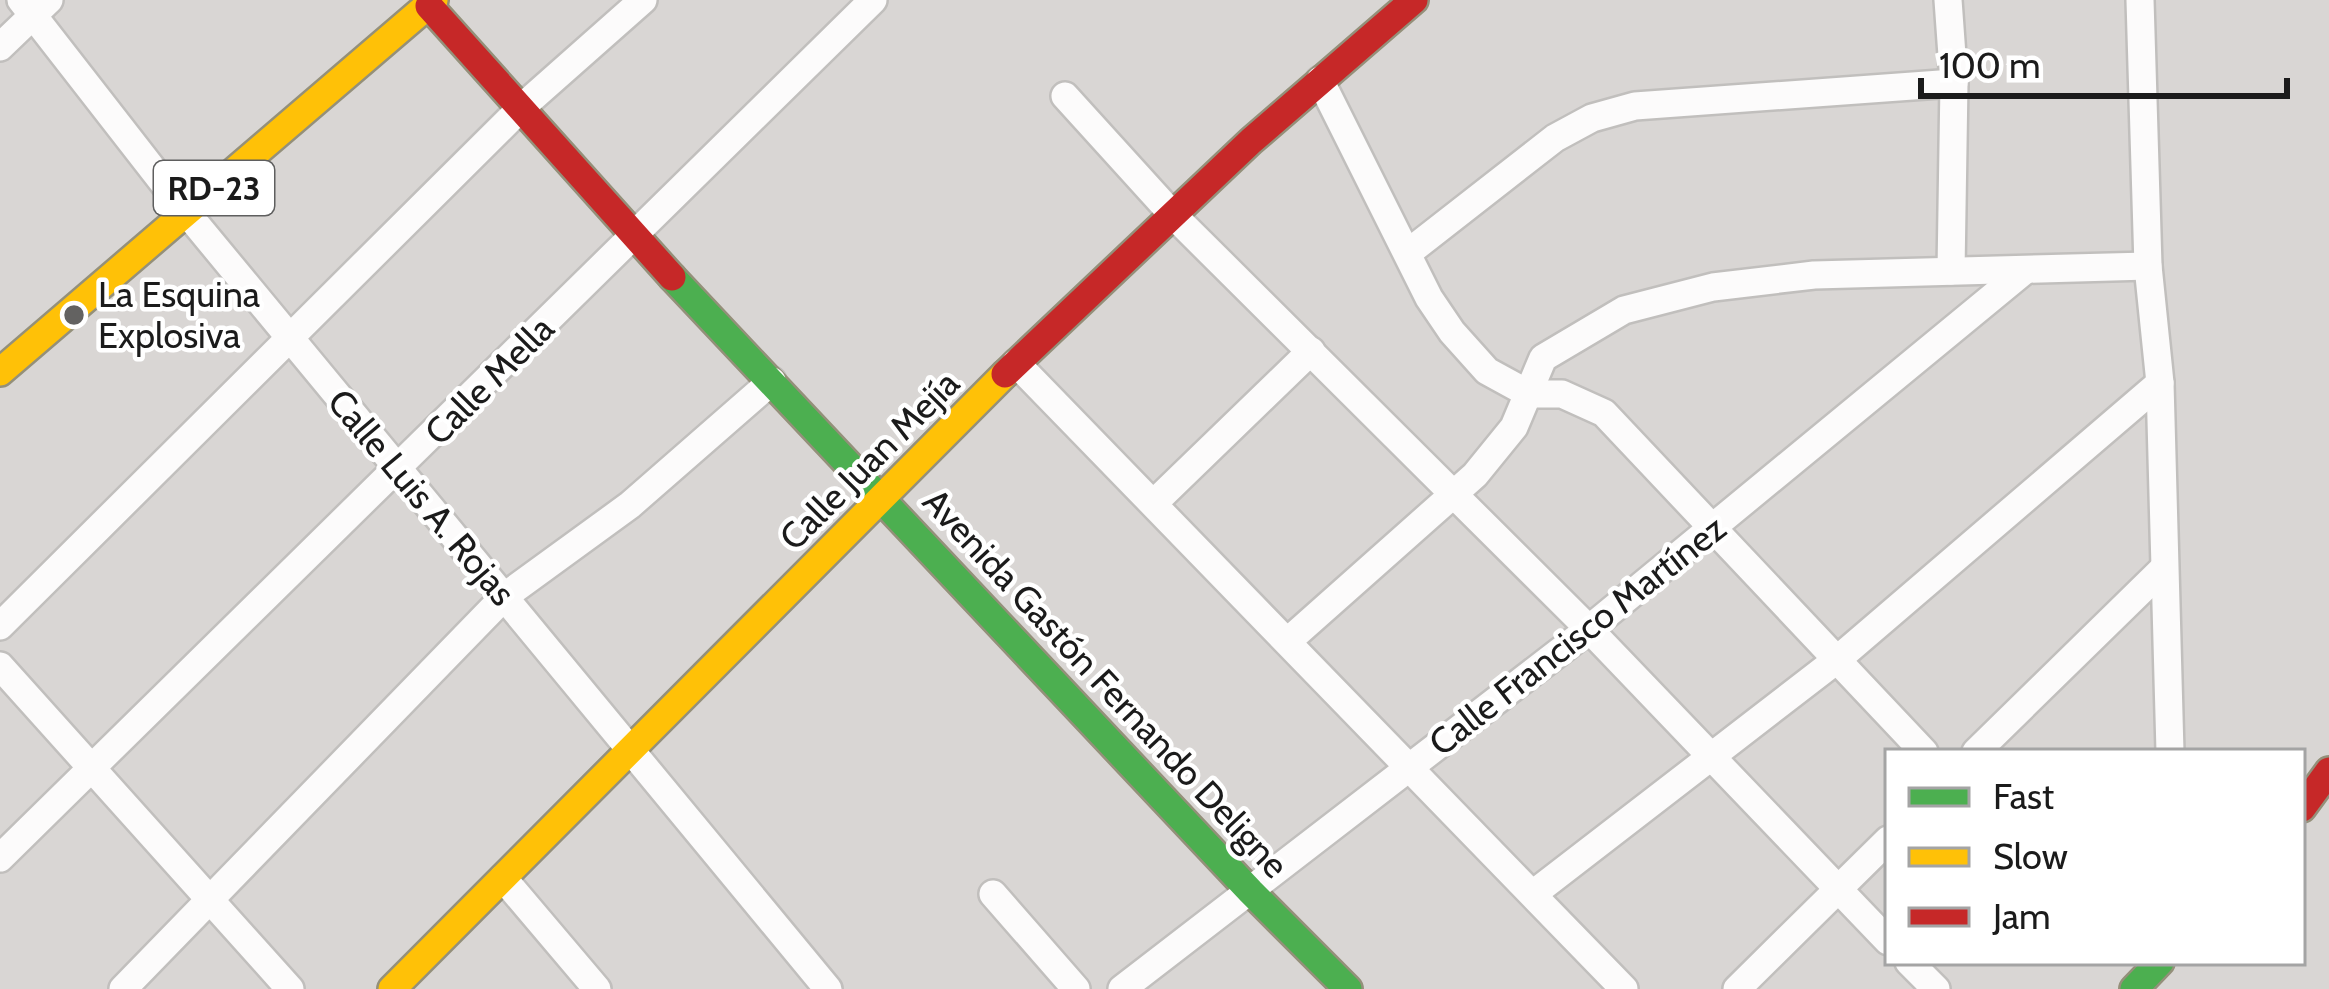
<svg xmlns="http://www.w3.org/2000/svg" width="2329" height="989" font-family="Cabin,sans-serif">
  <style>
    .residential { fill: #d9d6d4; fill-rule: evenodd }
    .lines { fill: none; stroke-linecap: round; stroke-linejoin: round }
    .street-casing { stroke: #c1bfbd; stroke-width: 32 }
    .fast-casing { stroke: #94907a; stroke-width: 32 }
    .slow-casing { stroke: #94907a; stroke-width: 32 }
    .jam-casing { stroke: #94907a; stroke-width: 32 }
    .street { stroke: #fcfbfb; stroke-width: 27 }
    .fast { stroke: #4caf50; stroke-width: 27 }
    .slow { stroke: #ffc107; stroke-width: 27 }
    .jam { stroke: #c62828; stroke-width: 27 }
    .poi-dot { fill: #636261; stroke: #fff; stroke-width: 4.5 }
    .labels { text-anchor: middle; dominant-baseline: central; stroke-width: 9; stroke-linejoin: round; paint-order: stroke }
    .shield { fill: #fff; stroke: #5f5f5f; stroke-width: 3 }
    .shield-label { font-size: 33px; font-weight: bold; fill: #1b1b1b }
    .poi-label { font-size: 36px; fill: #1b1b1b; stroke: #fff; text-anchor: start }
    .street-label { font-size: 36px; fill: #1b1b1b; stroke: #fff }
  </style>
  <rect width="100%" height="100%" fill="#eae6e2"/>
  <path class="residential" d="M0 0H2329V989H0ZM1888 752H2302V962H1888Z"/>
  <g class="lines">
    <defs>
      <g id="street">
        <polyline points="21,0 186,212 828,989"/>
        <polyline points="1948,0 1954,83 1951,271"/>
        <polyline points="2140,0 2148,266 2160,383 2170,752"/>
        <polyline points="0,47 49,0"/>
        <polyline points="1320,80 1429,298 1452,332 1487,371 1529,394 1562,394 1604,413 1924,752"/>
        <polyline points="1065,96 1173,215 1589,629 1888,941"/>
        <polyline points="1409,252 1555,138 1592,118 1635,106 1954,83"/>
        <polyline points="1016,363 1624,989"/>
        <polyline points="1154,503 1311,351"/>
        <polyline points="0,626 522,107 643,0"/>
        <polyline points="1288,641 1475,475 1514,427 1543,358 1624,310 1713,287 1814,275 2148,266"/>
        <polyline points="0,666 290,989"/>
        <polyline points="1976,752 2162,570"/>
        <polyline points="0,858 873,0"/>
        <polyline points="503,878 597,989"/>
        <polyline points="993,894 1076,989"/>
        <polyline points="1533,894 1839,658 2160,383"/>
        <polyline points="1909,962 1936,989"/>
        <polyline points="123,989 505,596 630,505 772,381"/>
        <polyline points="1122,989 1589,629 2024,271"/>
        <polyline points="1737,989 1888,840"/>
      </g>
      <g id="fast">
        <polyline points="672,277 1251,892 1348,989"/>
        <polyline points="2134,989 2160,962"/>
      </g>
      <g id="slow">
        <polyline points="0,372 434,0"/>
        <polyline points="392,989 1005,374"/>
      </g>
      <g id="jam">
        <polyline points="429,6 672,277"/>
        <polyline points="1005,374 1251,141 1414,0"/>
        <polyline points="2302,808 2329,771"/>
      </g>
    </defs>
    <use href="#street" class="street-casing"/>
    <use href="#fast" class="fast-casing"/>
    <use href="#slow" class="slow-casing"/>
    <use href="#jam" class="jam-casing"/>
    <use href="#street" class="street"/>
    <use href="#fast" class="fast"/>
    <use href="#slow" class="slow"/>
    <use href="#jam" class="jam"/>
  </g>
  <circle class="poi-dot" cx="74" cy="315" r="12"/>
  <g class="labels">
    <rect class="shield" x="154" y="161" width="120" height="54" rx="9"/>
    <g class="shield-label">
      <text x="214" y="188">RD-23</text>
    </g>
    <g class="poi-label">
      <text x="98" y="294">La Esquina<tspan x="98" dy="41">Explosiva</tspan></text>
    </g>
    <g class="street-label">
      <text transform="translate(489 380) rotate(-45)">Calle Mella</text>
      <text transform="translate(869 460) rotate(-45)">Calle Juan Mejía</text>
      <text transform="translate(422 497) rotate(50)">Calle Luis A. Rojas</text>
      <text transform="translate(1577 635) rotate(-38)">Calle Francisco Martínez</text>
      <text transform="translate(1106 683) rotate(47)">Avenida Gastón Fernando Deligne</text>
    </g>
  </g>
  <rect x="1885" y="749" width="420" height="216" fill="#ffffff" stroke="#a4a4a4" stroke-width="3"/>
  <rect x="1909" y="788" width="60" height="18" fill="#4caf50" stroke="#a4a4a4" stroke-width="3"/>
  <text x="1993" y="809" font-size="36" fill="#1b1b1b">Fast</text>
  <rect x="1909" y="848" width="60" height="18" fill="#ffc107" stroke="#a4a4a4" stroke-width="3"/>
  <text x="1993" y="869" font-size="36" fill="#1b1b1b">Slow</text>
  <rect x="1909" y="908" width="60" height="18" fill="#c62828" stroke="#a4a4a4" stroke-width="3"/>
  <text x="1993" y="929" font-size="36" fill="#1b1b1b">Jam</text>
  <path d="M1921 78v18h366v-18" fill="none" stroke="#1b1b1b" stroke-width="6"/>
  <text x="1939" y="78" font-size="36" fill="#1b1b1b" stroke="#ffffff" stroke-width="9" paint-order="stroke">100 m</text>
</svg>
